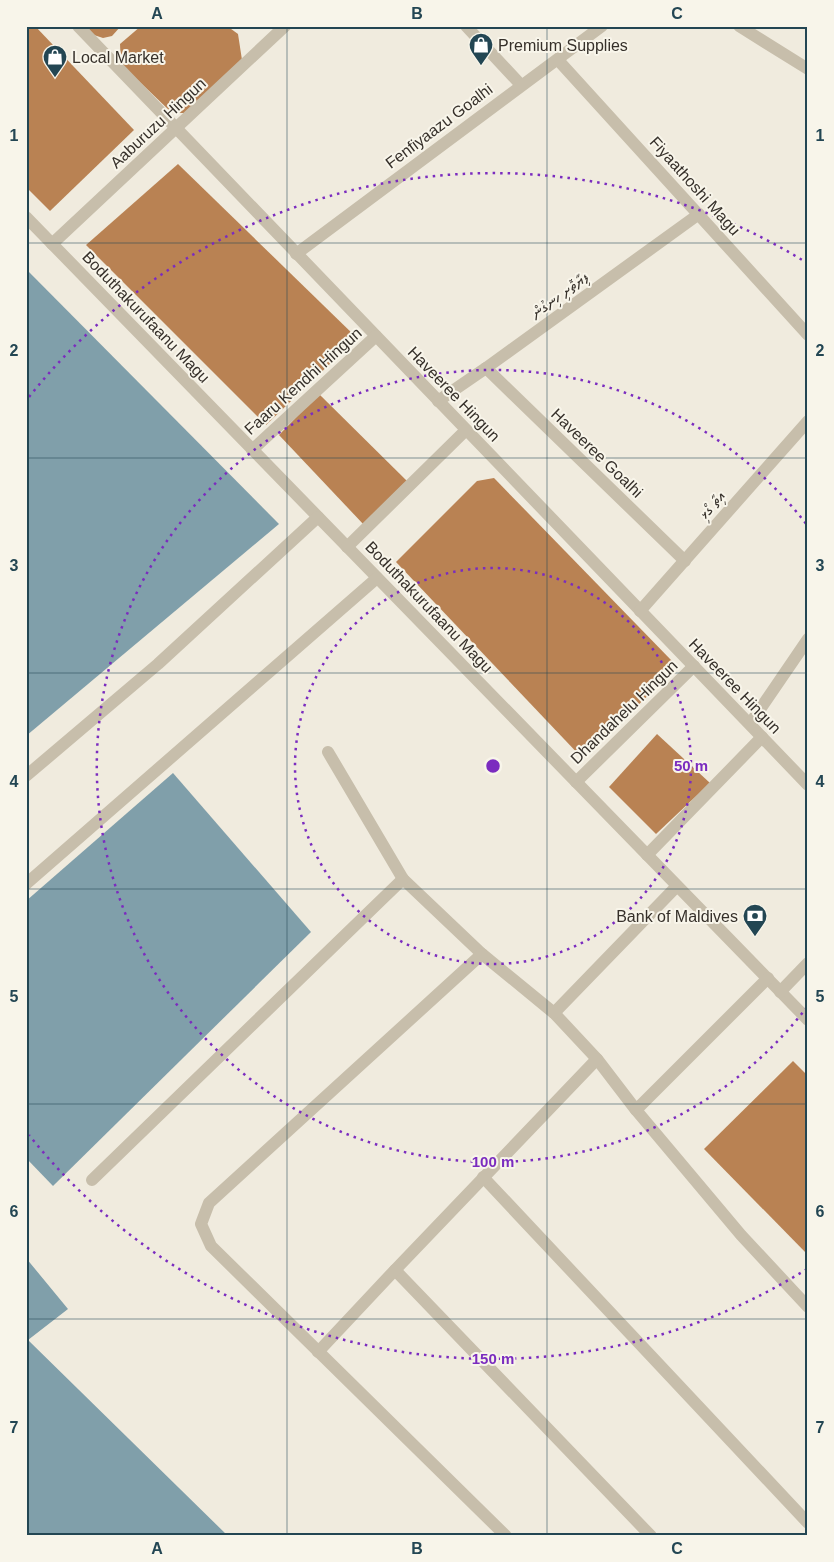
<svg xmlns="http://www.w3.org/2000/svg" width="834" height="1562" font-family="Helvetica,'Noto Sans Thaana',sans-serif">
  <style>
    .water { fill: #809faa }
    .building { fill: #b98253 }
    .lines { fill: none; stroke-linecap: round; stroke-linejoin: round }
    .minor { stroke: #c7beab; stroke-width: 12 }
    .grid { fill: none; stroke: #234653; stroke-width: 1; stroke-opacity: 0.55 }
    .ring { fill: none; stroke: #7b2cbf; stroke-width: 2.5; stroke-dasharray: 2.5 5 }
    .labels { text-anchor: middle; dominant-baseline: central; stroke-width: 4; stroke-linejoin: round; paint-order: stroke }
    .poi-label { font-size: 16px; fill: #36302a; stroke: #f8f5ea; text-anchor: start }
    .street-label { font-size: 16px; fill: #36302a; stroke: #f8f5ea }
    .centre { fill: #7b2cbf; stroke: #f8f5ea; stroke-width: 2.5 }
    .ring-label { font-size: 15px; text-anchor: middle; font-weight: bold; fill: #7b2cbf; stroke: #f8f5ea; stroke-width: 4; stroke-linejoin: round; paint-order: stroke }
    .neatline { fill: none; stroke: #234653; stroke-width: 2 }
    .grid-label { font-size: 16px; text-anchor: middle; font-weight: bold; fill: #234653 }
  </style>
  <rect width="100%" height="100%" fill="#f0ebde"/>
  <g class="water">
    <polygon points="26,269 279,524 26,736"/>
    <polygon points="173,773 311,932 53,1186 26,1158 26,901"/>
    <polygon points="26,1258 68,1309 28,1340 228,1536 26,1536"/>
  </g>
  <g class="building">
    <polygon points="26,26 35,26 134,130 50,211 26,187"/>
    <polygon points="86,26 121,26 112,36 103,38 94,35"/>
    <polygon points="141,26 227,26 238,34 242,60 186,113 172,113 121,64 120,44"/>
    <polygon points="178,164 357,338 266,425 86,245"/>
    <polygon points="319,394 408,482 365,526 279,435"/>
    <polygon points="494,478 672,661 672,672 583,759 396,562 477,481"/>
    <polygon points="657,734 710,783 656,834 609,787"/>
    <polygon points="793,1061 808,1076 808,1255 704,1149"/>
  </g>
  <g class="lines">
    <g class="minor">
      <polyline points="78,26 808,785"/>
      <polyline points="466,26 521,85"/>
      <polyline points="739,26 808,69"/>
      <polyline points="558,60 808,335"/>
      <polyline points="26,217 808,1020"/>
      <polyline points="52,244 285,26"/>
      <polyline points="296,254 602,26"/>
      <polyline points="486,368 685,561"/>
      <polyline points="438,401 486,368 699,214"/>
      <polyline points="252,450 376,336"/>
      <polyline points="347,547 466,430"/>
      <polyline points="640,611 808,421"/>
      <polyline points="750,724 808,639"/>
      <polyline points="328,752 403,879 482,954 554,1013 597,1059 636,1110 741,1235 808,1307"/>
      <polyline points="26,776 158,664 318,517"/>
      <polyline points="576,782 694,666"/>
      <polyline points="647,855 762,737"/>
      <polyline points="26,884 377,578"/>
      <polyline points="482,954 209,1203 201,1224 211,1246 506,1536"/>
      <polyline points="780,992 808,963"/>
      <polyline points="554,1013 677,886"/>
      <polyline points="636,1110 768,978"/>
      <polyline points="483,1177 808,1523"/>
      <polyline points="92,1180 403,879"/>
      <polyline points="395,1270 651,1536"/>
      <polyline points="318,1352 395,1270 597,1059"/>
    </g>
  </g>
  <path class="grid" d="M287 26V1536M547 26V1536M26 243H808M26 458H808M26 673H808M26 889H808M26 1104H808M26 1319H808"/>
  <g class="ring">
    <circle cx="493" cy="766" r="198"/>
    <path d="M807 1007A396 396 0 1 1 807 525"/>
    <path d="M807 1269A593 593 0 0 1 29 1135M29 397A593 593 0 0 1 807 263"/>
  </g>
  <defs>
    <symbol id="shop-pin" viewBox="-11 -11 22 30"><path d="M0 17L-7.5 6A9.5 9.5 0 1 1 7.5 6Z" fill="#234653" stroke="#f8f5ea"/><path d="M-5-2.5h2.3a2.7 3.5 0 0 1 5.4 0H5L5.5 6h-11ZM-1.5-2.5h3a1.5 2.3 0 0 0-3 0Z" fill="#fff"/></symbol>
    <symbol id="bank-pin" viewBox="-11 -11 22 30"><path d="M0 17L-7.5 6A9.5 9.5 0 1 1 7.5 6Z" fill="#234653" stroke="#f8f5ea"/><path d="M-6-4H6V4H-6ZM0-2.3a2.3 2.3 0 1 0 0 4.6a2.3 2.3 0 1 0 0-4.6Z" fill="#fff"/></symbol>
  </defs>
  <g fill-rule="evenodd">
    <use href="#shop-pin" x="467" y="31" width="28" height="38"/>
    <use href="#shop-pin" x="41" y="43" width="28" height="38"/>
    <use href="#bank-pin" x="741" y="902" width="28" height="38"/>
  </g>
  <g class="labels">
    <g class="poi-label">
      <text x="498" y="45">Premium Supplies</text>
      <text x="72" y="57">Local Market</text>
      <text x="738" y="916" text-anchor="end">Bank of Maldives</text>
    </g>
    <g class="street-label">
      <text transform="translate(158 123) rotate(-43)">Aaburuzu Hingun</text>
      <text transform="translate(439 126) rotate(-37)">Fenfiyaazu Goalhi</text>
      <text transform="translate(695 186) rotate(48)">Fiyaathoshi Magu</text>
      <text transform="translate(560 295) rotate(-36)">ފިޔާތޮށި ހިނގުން</text>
      <text transform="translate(146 317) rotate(46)">Boduthakurufaanu Magu</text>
      <text transform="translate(303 381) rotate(-42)">Faaru Kendhi Hingun</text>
      <text transform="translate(454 394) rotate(46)">Haveeree Hingun</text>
      <text transform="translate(597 453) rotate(44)">Haveeree Goalhi</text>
      <text transform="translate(712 505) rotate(-49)">އިތާ ގޯޅި</text>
      <text transform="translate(429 607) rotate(46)">Boduthakurufaanu Magu</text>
      <text transform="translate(735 686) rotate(46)">Haveeree Hingun</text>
      <text transform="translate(624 712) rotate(-44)">Dhandahelu Hingun</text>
    </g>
  </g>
  <circle cx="493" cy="766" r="8" class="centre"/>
  <g class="ring-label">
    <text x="691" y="771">50 m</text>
    <text x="493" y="1167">100 m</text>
    <text x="493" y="1364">150 m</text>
  </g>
  <rect width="834" height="1562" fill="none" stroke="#f8f5ea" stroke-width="55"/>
  <rect x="28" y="28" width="778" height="1506" class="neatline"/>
  <g class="grid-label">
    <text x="157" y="19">A</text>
    <text x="417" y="19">B</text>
    <text x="677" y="19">C</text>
    <text x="14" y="141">1</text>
    <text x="820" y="141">1</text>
    <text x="14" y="356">2</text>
    <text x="820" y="356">2</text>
    <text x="14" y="571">3</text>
    <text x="820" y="571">3</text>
    <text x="14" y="787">4</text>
    <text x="820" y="787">4</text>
    <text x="14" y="1002">5</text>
    <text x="820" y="1002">5</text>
    <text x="14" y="1217">6</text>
    <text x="820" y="1217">6</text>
    <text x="14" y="1433">7</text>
    <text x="820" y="1433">7</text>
    <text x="157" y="1554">A</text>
    <text x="417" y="1554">B</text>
    <text x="677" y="1554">C</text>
  </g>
</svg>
